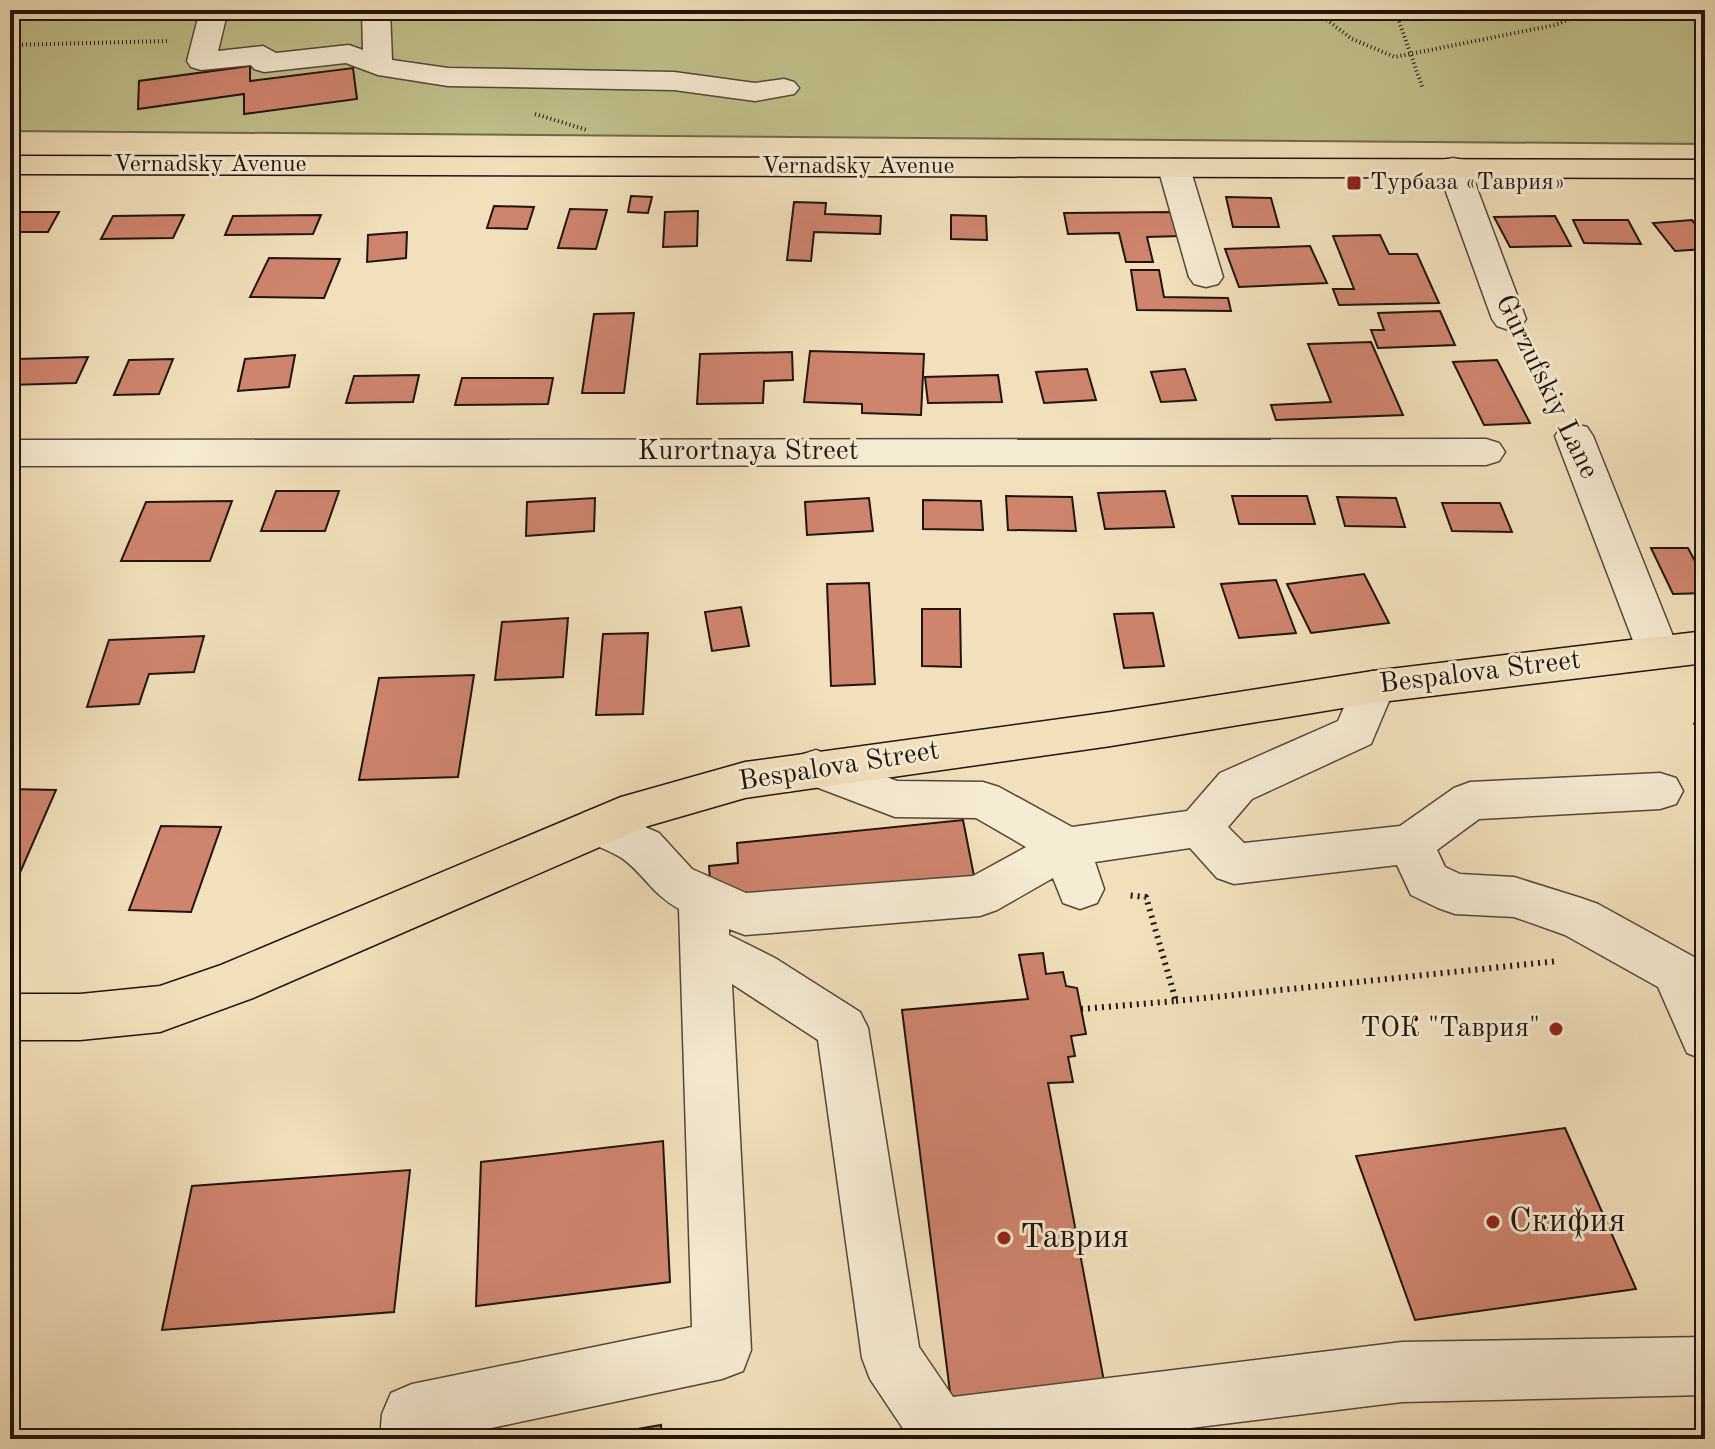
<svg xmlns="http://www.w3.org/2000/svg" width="1715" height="1449" font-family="'Old Standard TT',serif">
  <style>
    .green { fill: #c1c08c; stroke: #706a4c; stroke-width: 2 }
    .building { fill: #cf846e; stroke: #20140d; stroke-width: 2 }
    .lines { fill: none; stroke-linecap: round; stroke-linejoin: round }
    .minor-casing { stroke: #544738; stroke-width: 3 }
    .major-casing { stroke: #20140d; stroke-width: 3 }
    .path-far2 { stroke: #20140d; stroke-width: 4; stroke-dasharray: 1 3; stroke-linecap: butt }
    .path-far1 { stroke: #20140d; stroke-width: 5; stroke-dasharray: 2 4; stroke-linecap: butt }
    .path { stroke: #20140d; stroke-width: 6; stroke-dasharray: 2 5; stroke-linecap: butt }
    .minor { fill: #f6ebd3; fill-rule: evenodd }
    .major { fill: #f1e0bb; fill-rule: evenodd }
    .poi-dot { fill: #8f2418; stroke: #f6ebd3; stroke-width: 3 }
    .labels { text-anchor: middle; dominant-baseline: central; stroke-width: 6; stroke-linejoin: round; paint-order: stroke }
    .far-street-label { font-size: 24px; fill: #20140d; stroke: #f6ebd3 }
    .far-poi-label { font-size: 24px; fill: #20140d; stroke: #f6ebd3; text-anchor: start }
    .street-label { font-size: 28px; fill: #20140d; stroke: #f6ebd3 }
    .poi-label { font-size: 28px; fill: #20140d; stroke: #f6ebd3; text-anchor: end }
    .near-poi-label { font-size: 34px; fill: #20140d; stroke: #f6ebd3; text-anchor: start }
  </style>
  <rect width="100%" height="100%" fill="#f1e0bb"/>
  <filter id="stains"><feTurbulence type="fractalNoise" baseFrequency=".0025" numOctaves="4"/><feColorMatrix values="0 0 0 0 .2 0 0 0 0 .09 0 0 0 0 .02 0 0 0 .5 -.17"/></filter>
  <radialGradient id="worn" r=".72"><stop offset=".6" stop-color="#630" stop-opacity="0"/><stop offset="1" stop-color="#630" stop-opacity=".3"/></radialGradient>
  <polygon class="green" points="10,10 1705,10 1705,144 10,131"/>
  <g class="building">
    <polygon points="250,66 250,81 353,68 357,99 244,114 244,94 138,109 139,81"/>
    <polygon points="631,196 652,197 648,213 628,212"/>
    <polygon points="1226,197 1271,198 1279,227 1233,227"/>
    <polygon points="794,202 826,203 825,214 881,216 880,234 814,232 811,261 787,260"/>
    <polygon points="494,206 534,207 527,229 487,228"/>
    <polygon points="570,209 607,210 596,249 558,248"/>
    <polygon points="698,211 697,246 663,247 665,212"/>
    <polygon points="15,212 59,212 48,232 10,232 10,221"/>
    <polygon points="1175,212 1181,236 1147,237 1153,262 1126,262 1119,233 1068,234 1064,213"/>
    <polygon points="184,215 173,238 101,239 113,216"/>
    <polygon points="321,215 313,234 225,235 233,216"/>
    <polygon points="951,215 986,216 987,240 951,239"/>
    <polygon points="1555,216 1571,246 1510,247 1494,217"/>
    <polygon points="1573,220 1628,220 1641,244 1584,243"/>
    <polygon points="1692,220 1705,236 1705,249 1675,251 1653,223"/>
    <polygon points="407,232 406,258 367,262 368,235"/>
    <polygon points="1380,235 1389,254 1417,254 1439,303 1339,305 1333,289 1354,289 1333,236"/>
    <polygon points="1310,246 1327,283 1239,287 1225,249"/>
    <polygon points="269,258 340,259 324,298 250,297"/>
    <polygon points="1131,270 1159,270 1164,297 1228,298 1231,311 1137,310"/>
    <polygon points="1440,311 1455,345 1378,348 1371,330 1384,330 1378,313"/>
    <polygon points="634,313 624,393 582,393 594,314"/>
    <polygon points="1371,342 1403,415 1276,420 1271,405 1331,402 1308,344"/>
    <polygon points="810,351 924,354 921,415 862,413 862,404 804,402"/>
    <polygon points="792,352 793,380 764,381 763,403 697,404 700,354"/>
    <polygon points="295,355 289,387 238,391 245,359"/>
    <polygon points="88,357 76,383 10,385 10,374 17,359"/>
    <polygon points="173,359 159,394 114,395 129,360"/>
    <polygon points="1497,360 1530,423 1484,425 1453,362"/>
    <polygon points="1087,369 1096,400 1044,403 1036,372"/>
    <polygon points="1185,369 1196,400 1161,402 1151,372"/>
    <polygon points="419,375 413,402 346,403 354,376"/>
    <polygon points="998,375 1002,402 928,403 925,377"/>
    <polygon points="462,378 553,378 548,404 455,405"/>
    <polygon points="276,491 339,491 325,531 261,531"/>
    <polygon points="1165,491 1174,527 1105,529 1098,493"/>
    <polygon points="1006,496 1072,497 1076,531 1008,530"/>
    <polygon points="1232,496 1307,496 1315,524 1239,524"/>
    <polygon points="1337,497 1396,498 1405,527 1345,526"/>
    <polygon points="595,498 594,531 526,536 527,502"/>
    <polygon points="869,498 873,531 807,535 805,502"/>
    <polygon points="923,500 981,501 983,530 923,529"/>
    <polygon points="232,501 210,561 121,561 146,502"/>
    <polygon points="1442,503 1500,503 1512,532 1452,531"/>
    <polygon points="1651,548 1688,548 1705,580 1705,593 1673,594"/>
    <polygon points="1364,574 1389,623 1311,633 1287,584"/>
    <polygon points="1276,580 1296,633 1239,638 1221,584"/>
    <polygon points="869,583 875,684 831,686 827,584"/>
    <polygon points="741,607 749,646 712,651 705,612"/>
    <polygon points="922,609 960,609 961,667 922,666"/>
    <polygon points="1153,613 1164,666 1124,668 1114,614"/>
    <polygon points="568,618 563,677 495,680 502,622"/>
    <polygon points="648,633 643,714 596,715 603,634"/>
    <polygon points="204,636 194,672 149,674 139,704 87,707 109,640"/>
    <polygon points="474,675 458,777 359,780 379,678"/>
    <polygon points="10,789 56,790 12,891 10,891"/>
    <polygon points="963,820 975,881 711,895 709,866 738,863 737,843"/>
    <polygon points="161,826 221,827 191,912 129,910"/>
    <polygon points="1043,953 1046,974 1063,972 1066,986 1077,988 1086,1034 1071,1036 1075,1056 1068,1057 1073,1082 1048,1083 1106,1392 952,1408 902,1010 1028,999 1019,955"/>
    <polygon points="1565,1128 1636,1289 1415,1320 1356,1156"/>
    <polygon points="663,1141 670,1282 476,1306 481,1162"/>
    <polygon points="410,1170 394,1312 162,1330 192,1186"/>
    <polygon points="661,1425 662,1439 579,1439"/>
  </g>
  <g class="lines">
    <defs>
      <g id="minor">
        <polygon points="200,10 228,10 218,51 263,46 276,53 349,45 363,50 362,10 390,10 392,60 448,68 674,72 755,83 784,79 794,82 799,88 794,94 755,101 674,90 448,86 378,75 346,63 264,72 254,69 251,65 201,70 191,67 187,61"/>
        <polygon points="1453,158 1464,160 1469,167 1526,319 1521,326 1509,330 1497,326 1492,319 1437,167 1442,160"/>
        <polygon points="1174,159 1185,161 1190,168 1223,277 1218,284 1206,287 1194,284 1189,277 1158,168 1163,161"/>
        <polygon points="1574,424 1587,427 1593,436 1679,651 1673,662 1658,667 1643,662 1637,651 1555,436 1561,427"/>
        <polygon points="1486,439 1499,443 1505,452 1499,461 1486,465 10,466 10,440"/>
        <path d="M1373 671 1388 675 1395 687 1371 744 1252 799 1228 827 1244 843 1400 826 1454 788 1470 782 1660 773 1676 778 1683 791 1676 804 1660 809 1479 819 1437 850 1445 867 1460 874 1514 877 1581 898 1598 904 1694 957 1705 981V1060L1687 1053 1658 987 1565 935 1514 917 1455 914 1438 908 1411 895 1397 865 1234 884 1217 878 1190 848 1095 862 1104 889 1097 903 1080 909 1063 903 1053 878 997 910 980 916 745 935 729 929V935L775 958 860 1012 868 1028 919 1347 953 1397 1402 1342 1705 1337V1395L1402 1402 1101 1439H910L870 1379 862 1358 818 1040 732 984 751 1350 743 1371 722 1379 440 1439H380L382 1414 391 1393 412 1384 692 1327 679 909C653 894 648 880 627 862 609 847 587 848 576 826L583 813 599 807 659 833 692 869 746 893 973 876 1026 847 976 818 895 817 800 781 793 768 800 755 816 750 897 781 983 782 999 787 1072 827 1187 811 1220 773 1338 721 1358 675Z"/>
      </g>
      <g id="major">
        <polygon points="10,156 1705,160 1705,178 10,174"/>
        <polygon points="1705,631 1705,663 1373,703 1111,746 745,798 648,826 253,998 160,1032 80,1040 10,1040 10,994 80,994 160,986 221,965 621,797 745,762 1111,712 1373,671"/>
      </g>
    </defs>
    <use href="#minor" class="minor-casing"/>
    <use href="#major" class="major-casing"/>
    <g class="path-far2">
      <polyline points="1314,10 1352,39 1395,57 1555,25 1592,10"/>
      <polyline points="1395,10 1423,89"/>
      <polyline points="10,45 169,41"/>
      <polyline points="535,114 587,130"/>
      <polyline points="1525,348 1533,361"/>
    </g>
    <g class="path-far1">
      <polyline points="1531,359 1556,402"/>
      <polyline points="1695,722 1705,742"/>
    </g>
    <g class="path">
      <polyline points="1176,1001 1558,961"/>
      <polyline points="1081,1009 1176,1001 1146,897 1126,895"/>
    </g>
    <use href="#minor" class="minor"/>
    <use href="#major" class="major"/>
  </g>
  <g class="poi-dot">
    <rect x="1346" y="175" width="16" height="16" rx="4"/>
    <circle cx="1556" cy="1029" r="8"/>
    <circle cx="1493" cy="1222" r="8"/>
    <circle cx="1004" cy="1238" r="8"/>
  </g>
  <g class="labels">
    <g class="far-street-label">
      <text x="210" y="165">Vernadsky Avenue</text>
      <text x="858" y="167">Vernadsky Avenue</text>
    </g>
    <g class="far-poi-label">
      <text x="1370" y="183">Турбаза «Таврия»</text>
    </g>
    <g class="street-label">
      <text transform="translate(1546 387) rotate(64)">Gurzufskiy Lane</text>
      <text x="748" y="452">Kurortnaya Street</text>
      <text transform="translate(1480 673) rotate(-7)">Bespalova Street</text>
      <text transform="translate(839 767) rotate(-9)">Bespalova Street</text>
    </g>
    <g class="poi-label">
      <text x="1540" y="1029">ТОК "Таврия"</text>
    </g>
    <g class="near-poi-label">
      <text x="1509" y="1222">Скифия</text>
      <text x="1020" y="1238">Таврия</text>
    </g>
  </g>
  <rect width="1715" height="1449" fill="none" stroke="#f1e0bb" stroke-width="40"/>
  <rect x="12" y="12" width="1691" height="1425" fill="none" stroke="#20140d" stroke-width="4"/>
  <rect x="20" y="20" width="1675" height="1409" fill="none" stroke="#20140d" stroke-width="2"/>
  <rect width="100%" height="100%" filter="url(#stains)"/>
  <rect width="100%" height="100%" fill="url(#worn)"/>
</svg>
